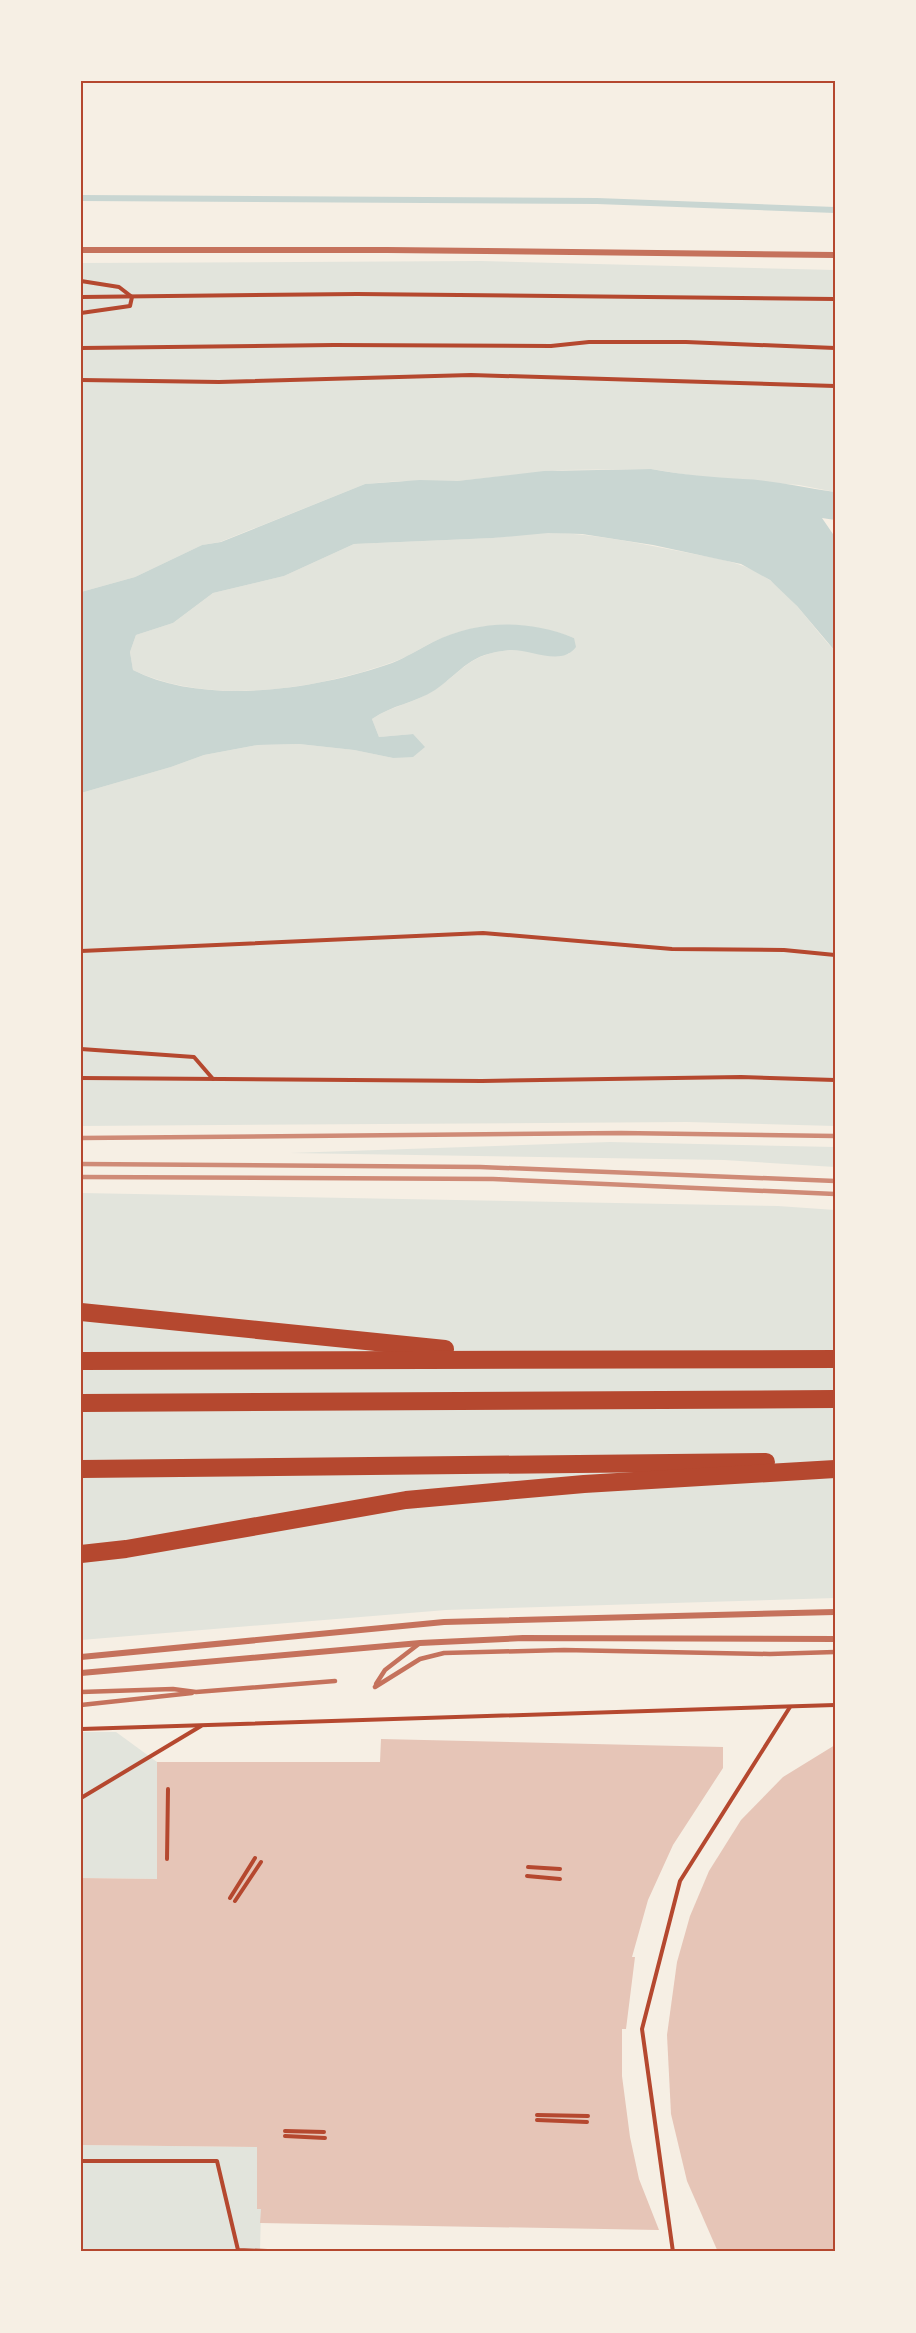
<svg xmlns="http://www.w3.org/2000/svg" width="916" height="2333" font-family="'PT Sans Narrow',sans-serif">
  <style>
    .green { fill: #e2e4dc }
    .water { fill: #c9d6d2 }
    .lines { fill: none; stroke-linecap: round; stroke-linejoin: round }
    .stream { stroke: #c9d6d2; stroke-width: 6 }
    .building { fill: #e6c5b7 }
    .path { stroke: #b5482f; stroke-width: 4 }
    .service { stroke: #c5725c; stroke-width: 4.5 }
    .minor { stroke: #c5725c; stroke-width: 6 }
    .motorway { stroke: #b5482f; stroke-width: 18 }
    .rail { stroke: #cf8b77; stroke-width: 4.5 }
    .neatline { fill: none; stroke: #b5482f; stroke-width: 2 }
  </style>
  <rect width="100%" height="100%" fill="#f6efe4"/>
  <g class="green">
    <polygon points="481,261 835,270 835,492 799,485 707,478 651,469 562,470 457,481 400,481 365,484 220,542 202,545 135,577 81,592 81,263"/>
    <path d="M532 533C585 531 637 543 689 553 718 559 746 562 771 581 796 600 813 628 835 651V1126L687 1122 81 1126V793L171 767 204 755 258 745 299 744 354 750 393 758 413 734 379 737 372 719C391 706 415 703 434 690 465 670 468 654 510 650 531 648 547 657 569 654L574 638C527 620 480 620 433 642 421 648 409 656 396 661 319 689 210 707 133 670L130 652 136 635 173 623 213 593 284 576 354 544 493 538Z"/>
    <polygon points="610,1142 835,1147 835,1167 724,1160 290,1153"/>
    <polygon points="81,1193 778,1206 835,1210 835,1598 446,1610 81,1640"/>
    <polygon points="81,1732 116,1732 157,1762 157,1879 81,1878"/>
    <polygon points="81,2145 257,2147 257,2209 261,2209 260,2252 81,2252"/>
  </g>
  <path class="water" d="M651 469C682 475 712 477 743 479 774 480 804 488 835 492V520L822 518 835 537V651L797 606 770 580 741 564 653 545 582 534 548 533 493 538 354 544 284 576 213 593 173 623 136 635 130 652 133 670C206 707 318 689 392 663 407 657 419 649 433 642 479 620 527 619 574 638L576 647C561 667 531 649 510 650 468 654 465 669 435 690 415 703 392 705 372 719L379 737 413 734 425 747 413 757 393 758 354 750 299 744 258 745 204 755 171 767 81 793V592L135 577 202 545 221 542 365 484 420 480 457 481 544 471Z"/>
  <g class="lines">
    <polyline class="stream" points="81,198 597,201 835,210"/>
  </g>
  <g class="building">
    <polygon points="381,1739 723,1747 723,1768 673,1845 648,1900 632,1957 635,1957 626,2029 622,2029 622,2076 630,2137 639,2179 659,2230 260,2223 261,2209 257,2209 257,2147 81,2145 81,1878 157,1879 157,1762 380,1762"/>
    <polygon points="835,1745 835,2252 718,2252 687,2181 671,2114 667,2035 677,1962 690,1916 709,1871 741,1820 783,1777"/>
  </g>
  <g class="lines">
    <g class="path">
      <polyline points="81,281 119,287 132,297 130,306 81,313"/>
      <polyline points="81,297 357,294 835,299"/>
      <polyline points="81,348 334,345 551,346 589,342 686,342 835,348"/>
      <polyline points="81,380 219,382 471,375 835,386"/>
      <polyline points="81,951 483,933 672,949 784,950 835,955"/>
      <polyline points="81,1049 194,1057 213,1079"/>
      <polyline points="81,1078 482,1081 741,1077 835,1080"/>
      <polyline points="81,1729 835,1705"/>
      <polyline points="81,1798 201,1726"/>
      <polyline points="167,1859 168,1789"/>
      <polyline points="528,1867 560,1869"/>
      <polyline points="527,1876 560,1879"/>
      <polyline points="230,1898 255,1858"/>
      <polyline points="235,1901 261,1862"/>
      <polyline points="537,2115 588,2116"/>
      <polyline points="537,2120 587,2122"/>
      <polyline points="285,2131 324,2132"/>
      <polyline points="285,2136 325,2138"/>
      <polyline points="81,2161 217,2161 238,2250 294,2252"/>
      <polyline points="673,2252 642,2029 680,1881 790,1707"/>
    </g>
    <g class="service">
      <polyline points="376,1684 385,1670 420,1643"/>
      <polyline points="375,1687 420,1659 444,1653 564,1650 770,1654 835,1652"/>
      <polyline points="81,1692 173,1689 196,1692 335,1681"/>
      <polyline points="81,1705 192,1693"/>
    </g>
    <g class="minor">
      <polyline points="81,250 387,250 835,255"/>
      <polyline points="81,1657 444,1622 835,1612"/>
      <polyline points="81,1673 420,1643 523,1638 835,1639"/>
    </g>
    <g class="motorway">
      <polyline points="81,1312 445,1349"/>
      <polyline points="81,1361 835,1359"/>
      <polyline points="81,1403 835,1399"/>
      <polyline points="81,1469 766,1462"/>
      <polyline points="81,1554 126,1549 406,1500 584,1484 835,1469"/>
    </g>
    <g class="rail">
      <polyline points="81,1138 621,1133 835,1136"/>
      <polyline points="81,1164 480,1167 835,1181"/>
      <polyline points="81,1177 493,1179 835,1194"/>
    </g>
  </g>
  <rect width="916" height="2333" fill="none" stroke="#f6efe4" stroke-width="165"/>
  <rect x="82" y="82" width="752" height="2168" class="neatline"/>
</svg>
